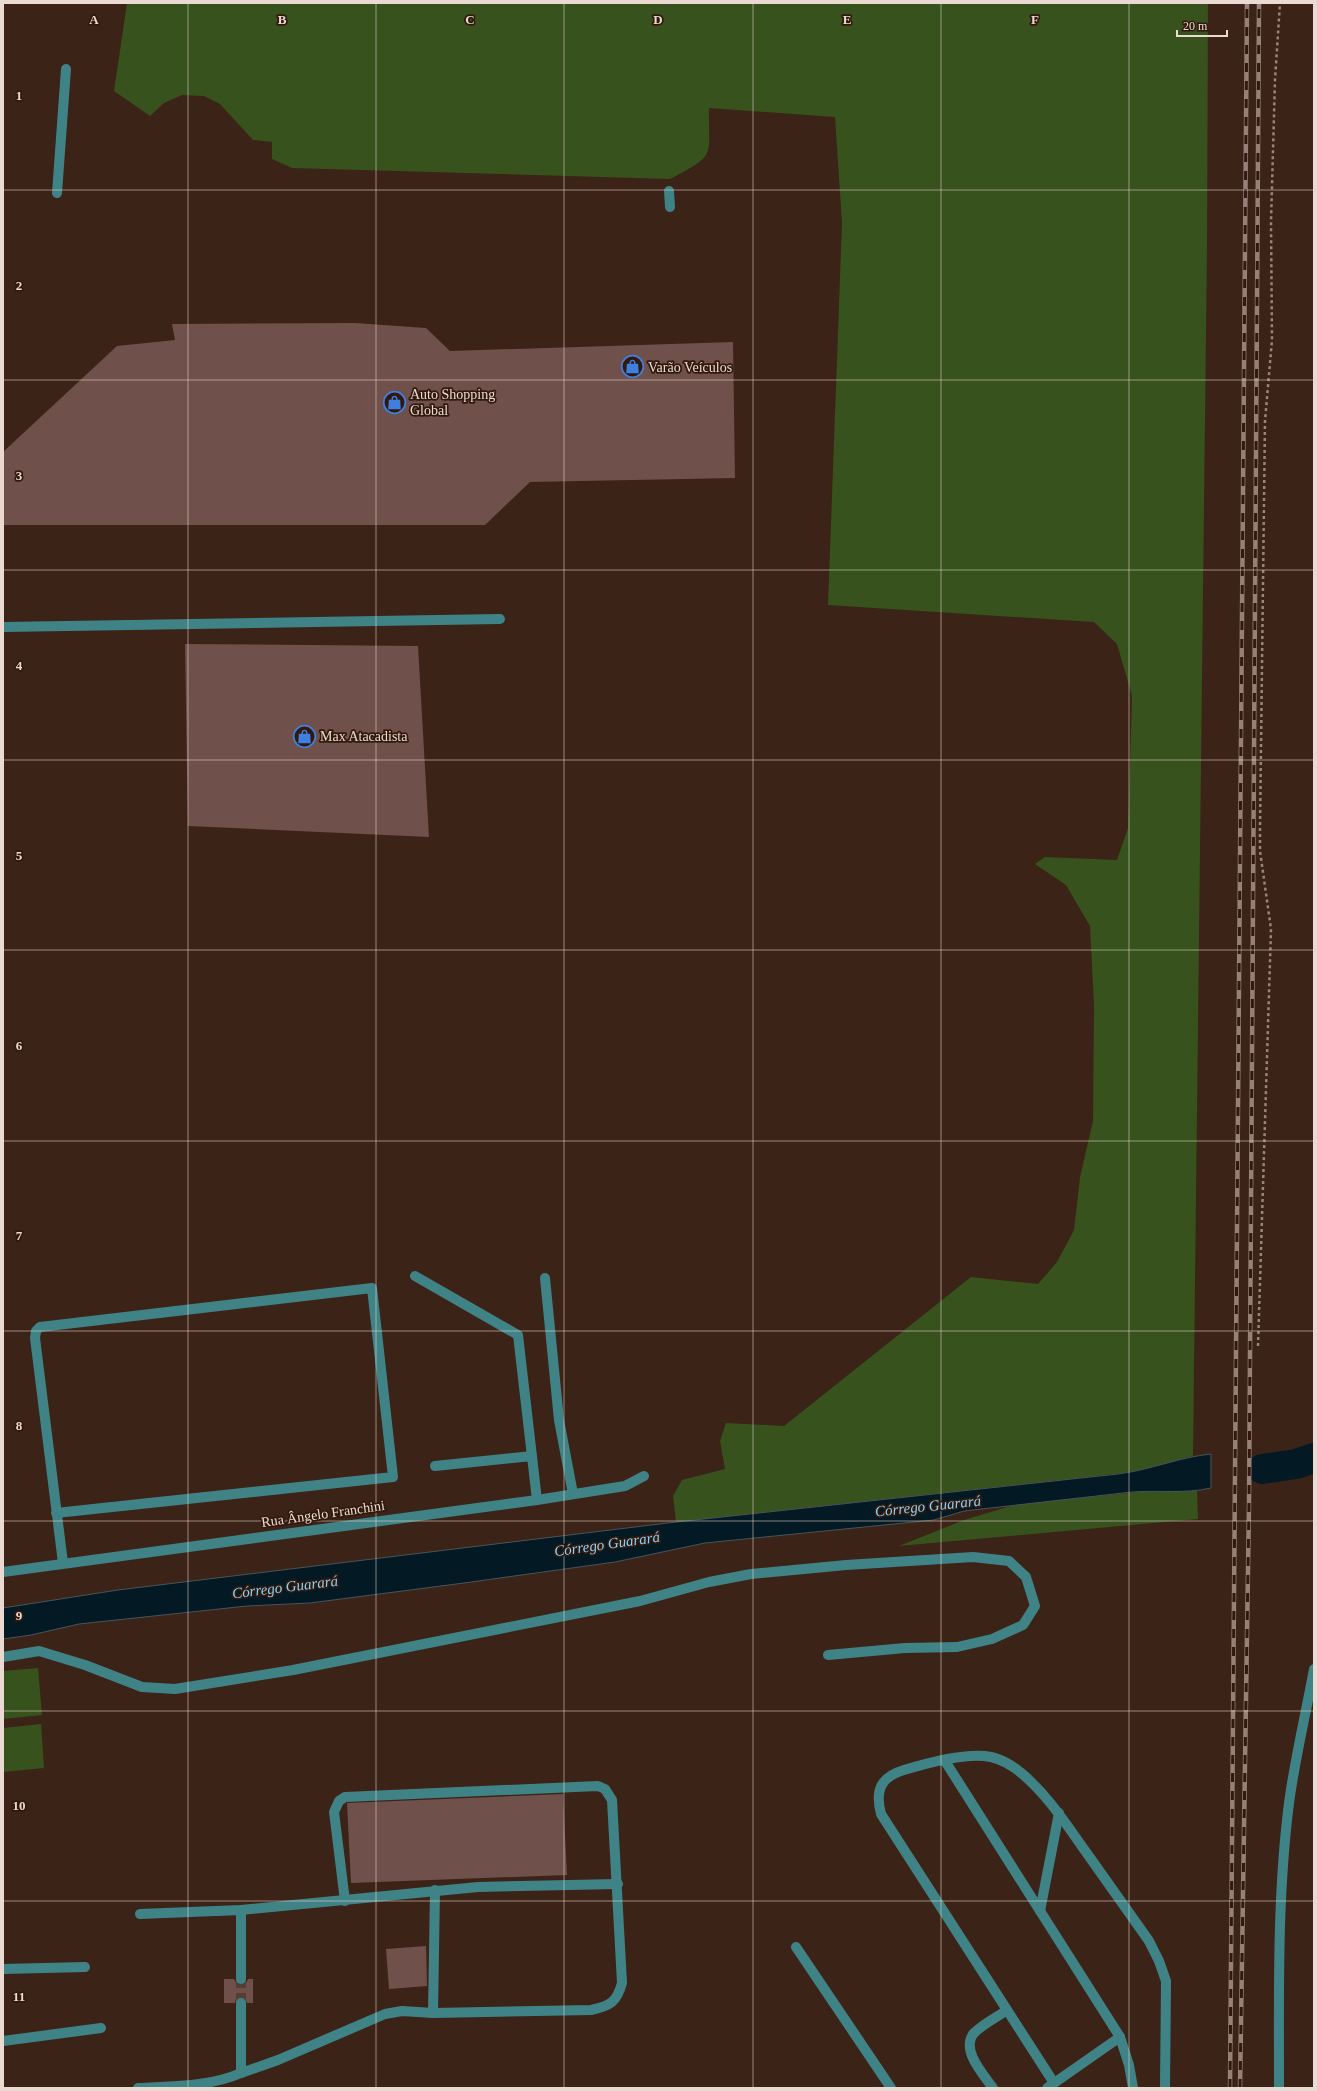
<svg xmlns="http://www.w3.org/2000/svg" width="1317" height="2091" font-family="Georgia,serif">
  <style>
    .green { fill: #37521c }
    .water { fill: #031a25; stroke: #495459 }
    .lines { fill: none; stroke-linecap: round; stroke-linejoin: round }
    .river { stroke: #031a25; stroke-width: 30 }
    .building { fill: #70504a }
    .minor-tunnel { stroke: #563e33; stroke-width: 10; stroke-dasharray: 10 5; stroke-linecap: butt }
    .path { stroke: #9a857b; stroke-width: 2.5; stroke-dasharray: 3 3; stroke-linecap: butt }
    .minor { stroke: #408386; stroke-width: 10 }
    .rail-casing { stroke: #968178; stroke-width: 4.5 }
    .rail { stroke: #32190d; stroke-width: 3; stroke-dasharray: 9; stroke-linecap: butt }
    .grid { fill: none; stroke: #ebdad2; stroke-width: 1; stroke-opacity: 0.55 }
    .labels { text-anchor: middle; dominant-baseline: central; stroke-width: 3.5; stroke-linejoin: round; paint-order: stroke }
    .poi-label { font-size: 14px; fill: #ebdad2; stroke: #32190d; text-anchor: start }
    .street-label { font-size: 14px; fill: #ebdad2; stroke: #32190d }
    .water-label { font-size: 15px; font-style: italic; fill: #83d2fc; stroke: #32190d }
    .grid-label { font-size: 13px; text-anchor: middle; font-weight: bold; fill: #ebdad2; stroke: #32190d; stroke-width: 3.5; stroke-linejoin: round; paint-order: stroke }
  </style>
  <rect width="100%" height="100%" fill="#3c2317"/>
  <g class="green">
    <path d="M127 3H1208L1207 247 1193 1456 1140 1471 676 1522 673 1496 682 1480 725 1469 720 1441 726 1423 784 1426 971 1277 1038 1284 1057 1262 1074 1230 1080 1177 1093 1121 1094 1005 1090 926 1066 885 1035 864 1045 857 1117 860 1128 828 1132 696 1117 644 1094 622 828 605 842 223 835 117 709 108C708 158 718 154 670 179L292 168 272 159V142L253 140 220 104 204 96 182 95 164 103 150 116 114 91Z"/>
    <polygon points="1158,1490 1197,1491 1198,1519 899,1546 964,1520 1014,1505"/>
    <polygon points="38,1668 42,1715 3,1719 3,1671"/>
    <polygon points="41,1724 44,1768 3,1772 3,1728"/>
  </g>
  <path class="water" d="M1211 1454V1488C1185 1494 1158 1490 1132 1492L964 1511 934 1520 705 1543 615 1562 464 1583 310 1603 247 1606 79 1624 31 1635 3 1639V1608L118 1590 676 1522 1118 1474C1150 1470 1180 1457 1211 1454Z"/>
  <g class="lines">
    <polyline class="river" points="1262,1469 1296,1464 1314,1458"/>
  </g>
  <g class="building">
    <polygon points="355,323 426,328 450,351 733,342 735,478 530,482 485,525 3,525 3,452 117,346 175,340 172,324"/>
    <polygon points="185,644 418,646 429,837 188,826"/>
    <polygon points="563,1794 567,1875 351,1883 347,1803"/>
    <polygon points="426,1946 427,1986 389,1989 386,1949"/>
    <polygon points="224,1979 234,1979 237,1984 241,1985 246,1983 248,1979 253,1979 253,2003 247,2003 245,1998 241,1997 236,1999 235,2003 224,2003"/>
  </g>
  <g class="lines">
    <polyline class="minor-tunnel" points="241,2003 241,1979"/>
    <polyline class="path" points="1258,1346 1271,929 1260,851 1260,829 1265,421 1272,340 1271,222 1275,80 1280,3"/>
    <g class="minor">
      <polyline points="669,191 670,207"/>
      <polyline points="57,193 66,69"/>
      <polyline points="3,627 500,619"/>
      <polyline points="415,1276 518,1335 537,1500"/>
      <polyline points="545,1278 559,1420 573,1494"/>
      <polyline points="435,1466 532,1456"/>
      <polyline points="56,1513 393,1477 372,1288 40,1327 36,1331 35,1338 63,1563"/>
      <polyline points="3,1572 537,1500 625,1486 644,1476"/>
      <polyline points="3,1657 39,1651 85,1665 142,1687 175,1689 293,1670 640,1601 709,1582 751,1574 846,1565 973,1557 1009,1561 1026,1577 1035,1606 1023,1625 992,1639 957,1647 905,1648 828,1655"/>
      <polyline points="945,1761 1120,2037 1129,2065 1133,2088"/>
      <polyline points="1040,1911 1059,1813"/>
      <polyline points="140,1914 241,1910 478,1887 618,1884"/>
      <polyline points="796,1947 891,2088"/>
      <polyline points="3,1969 85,1967"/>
      <polyline points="241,1979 241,1910"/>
      <polyline points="433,2013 435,1890"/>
      <polyline points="3,2041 101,2028"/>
      <path d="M241 2073 278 2060 385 2014 402 2011 433 2013 591 2010C610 2006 617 2002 622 1983L612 1800 605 1789 598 1786 345 1797 339 1801 334 1812 345 1901"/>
      <path d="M1054 2083 881 1814C875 1791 880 1777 904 1770 927 1763 968 1752 991 1757 1001 1759 1013 1766 1020 1772 1047 1794 1066 1824 1086 1852 1107 1882 1128 1911 1149 1941L1159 1961 1166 1981 1165 2088"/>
      <path d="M138 2088C173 2086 209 2087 241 2073V2003"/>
      <path d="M993 2088C984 2075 960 2050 974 2033 983 2024 997 2017 1007 2010"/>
      <polyline points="1047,2088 1120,2037"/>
      <path d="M1279 2088C1279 1993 1277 1898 1289 1803 1295 1758 1306 1713 1314 1669"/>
    </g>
    <defs>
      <g id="rail">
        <polyline points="1230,2088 1247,3"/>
        <polyline points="1240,2088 1249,1505 1259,3"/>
      </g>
    </defs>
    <use href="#rail" class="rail-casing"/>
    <use href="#rail" class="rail"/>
  </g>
  <path class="grid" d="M188 3V2088M376 3V2088M564 3V2088M753 3V2088M941 3V2088M1129 3V2088M3 190H1314M3 380H1314M3 570H1314M3 760H1314M3 950H1314M3 1141H1314M3 1331H1314M3 1521H1314M3 1711H1314M3 1901H1314"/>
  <defs>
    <symbol id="shop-ring" viewBox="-11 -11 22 22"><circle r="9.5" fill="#32190d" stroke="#3f7fe0" stroke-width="1.5"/><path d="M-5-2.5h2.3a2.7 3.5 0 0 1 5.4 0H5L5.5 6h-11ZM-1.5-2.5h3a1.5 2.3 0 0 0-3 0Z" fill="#3f7fe0"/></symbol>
  </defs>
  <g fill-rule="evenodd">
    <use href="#shop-ring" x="620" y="354" width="25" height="25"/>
    <use href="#shop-ring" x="382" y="390" width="25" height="25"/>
    <use href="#shop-ring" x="292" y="724" width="25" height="25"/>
  </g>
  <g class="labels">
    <g class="poi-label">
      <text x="648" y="367">Varão Veículos</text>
      <text x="410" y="394">Auto Shopping<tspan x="410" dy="16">Global</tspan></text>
      <text x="320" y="736">Max Atacadista</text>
    </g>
    <g class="street-label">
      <text transform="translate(323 1514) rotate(-8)">Rua Ângelo Franchini</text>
    </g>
    <g class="water-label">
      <text transform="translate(928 1506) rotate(-6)">Córrego Guarará</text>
      <text transform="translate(607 1544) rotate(-8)">Córrego Guarará</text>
      <text transform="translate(285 1587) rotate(-7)">Córrego Guarará</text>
    </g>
  </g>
  <g class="grid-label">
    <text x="94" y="24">A</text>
    <text x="282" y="24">B</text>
    <text x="470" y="24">C</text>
    <text x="658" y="24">D</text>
    <text x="847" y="24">E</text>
    <text x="1035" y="24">F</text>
    <text x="19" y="100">1</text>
    <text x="19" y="290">2</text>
    <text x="19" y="480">3</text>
    <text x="19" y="670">4</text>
    <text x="19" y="860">5</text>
    <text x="19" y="1050">6</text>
    <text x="19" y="1240">7</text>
    <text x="19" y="1430">8</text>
    <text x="19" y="1620">9</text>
    <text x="19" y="1810">10</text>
    <text x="19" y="2001">11</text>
  </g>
  <rect width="1317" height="2091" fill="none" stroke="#ebdad2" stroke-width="8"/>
  <path d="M1177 30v6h50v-6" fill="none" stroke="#ebdad2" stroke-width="2"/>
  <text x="1183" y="30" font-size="12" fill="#ebdad2" stroke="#32190d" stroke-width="3" paint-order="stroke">20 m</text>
</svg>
